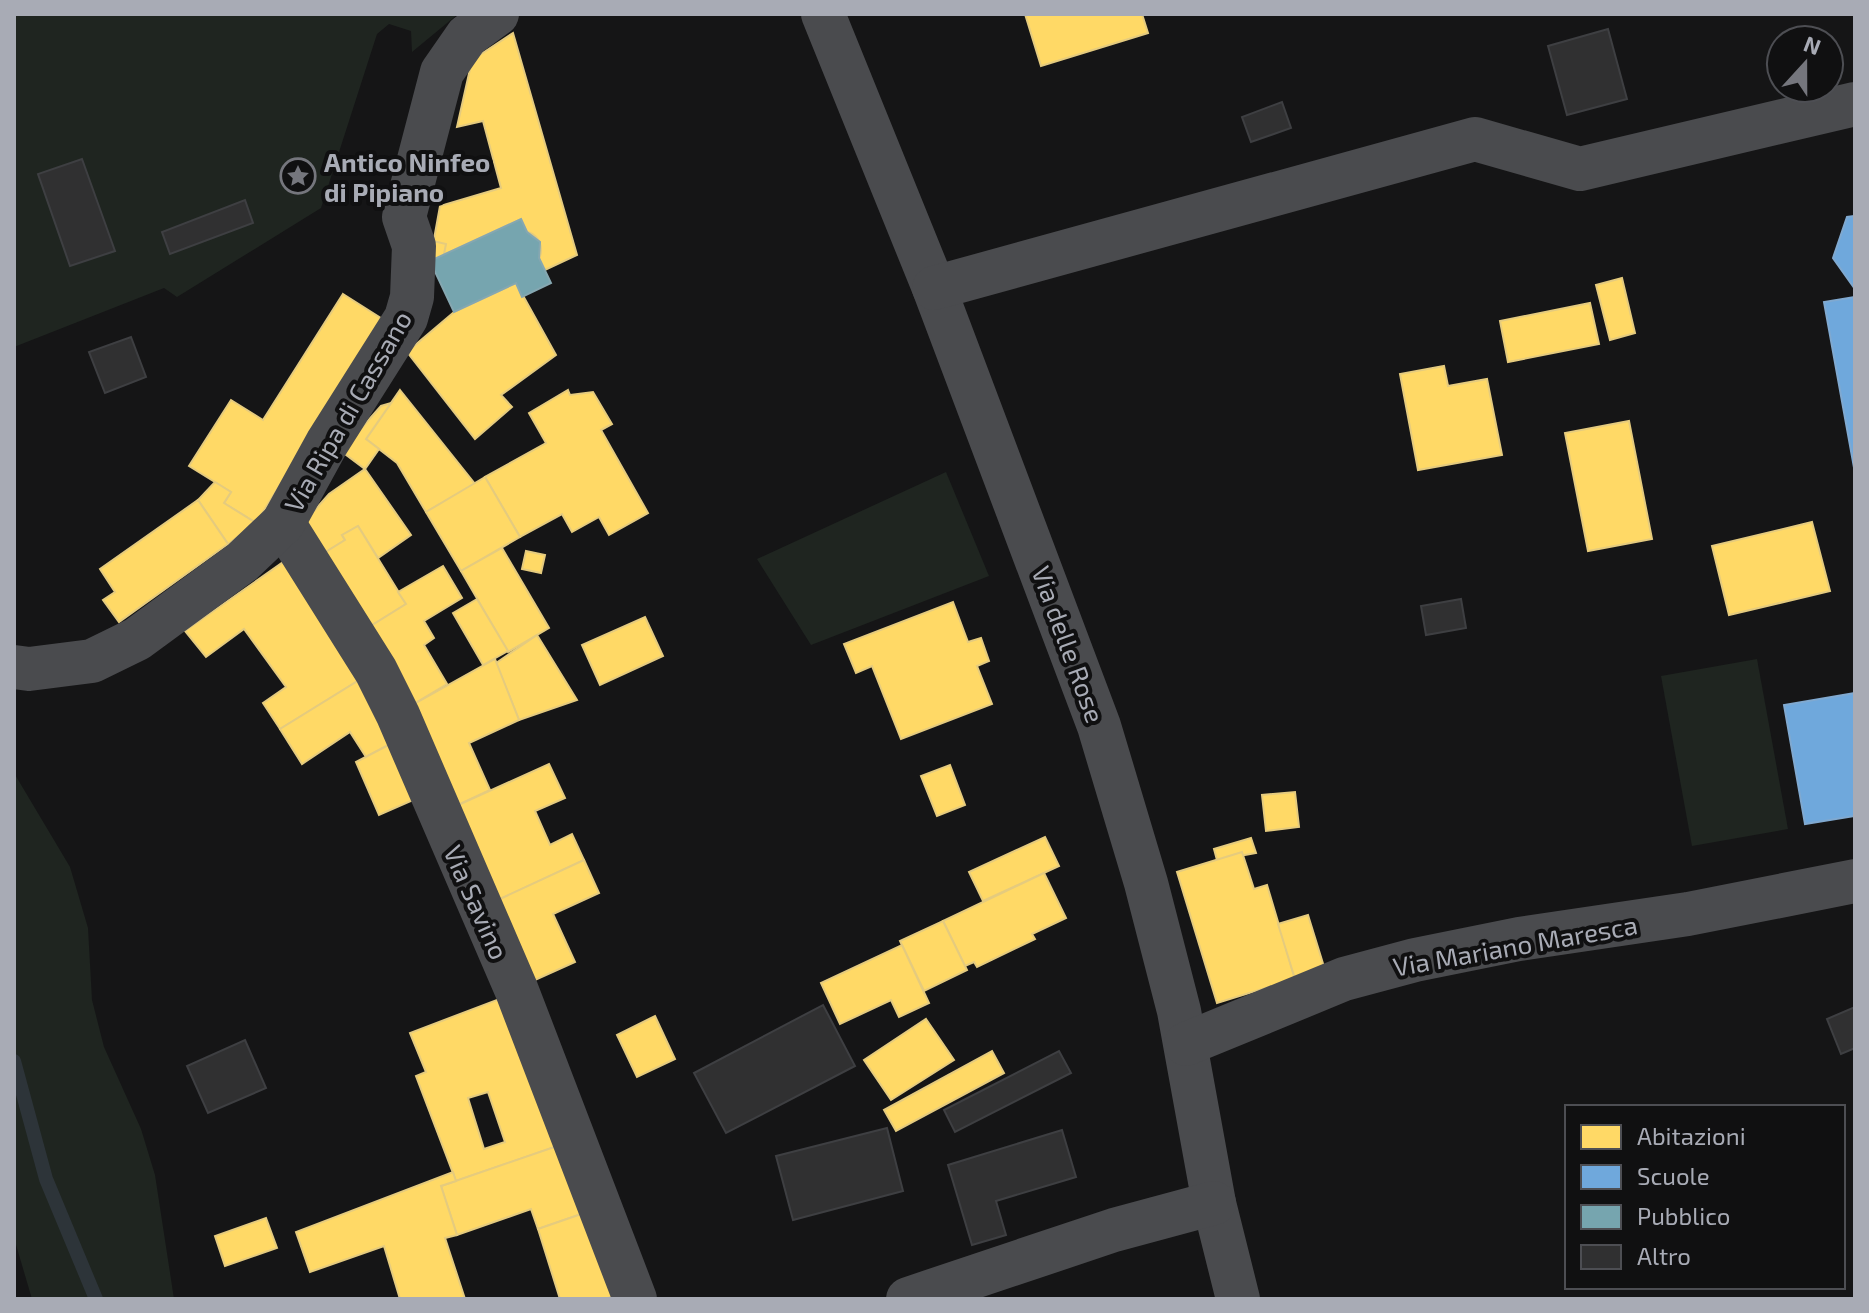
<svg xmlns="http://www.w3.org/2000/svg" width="1869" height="1313" font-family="'Exo 2',sans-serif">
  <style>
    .green { fill: #1f2520 }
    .homes { fill: #ffd966; stroke: #e5cb7e; stroke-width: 2; fill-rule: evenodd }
    .schools { fill: #6fa8dc; stroke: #80a9d0; stroke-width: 2 }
    .public { fill: #76a5af; stroke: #85a7b1; stroke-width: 2 }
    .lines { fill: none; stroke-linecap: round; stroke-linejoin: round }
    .stream { stroke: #2d3439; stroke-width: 14 }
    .building { fill: #303031; stroke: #3e3f42; stroke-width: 2 }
    .minor { stroke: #4a4b4e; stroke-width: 44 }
    .labels { text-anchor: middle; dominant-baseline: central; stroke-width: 8; stroke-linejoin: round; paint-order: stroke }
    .poi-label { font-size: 26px; font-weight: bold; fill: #a8abb5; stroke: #101011; text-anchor: start }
    .street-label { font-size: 26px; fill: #a8abb5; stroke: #101011 }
  </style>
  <rect width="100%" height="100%" fill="#151516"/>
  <g class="green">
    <polygon points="14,14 458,14 412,52 411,31 389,24 377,34 321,208 177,297 164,288 14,347"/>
    <polygon points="946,472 989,576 811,645 757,559"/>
    <polygon points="1757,659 1788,829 1692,846 1661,676"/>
    <polygon points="14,773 70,867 88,928 92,1000 104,1047 141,1129 155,1175 174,1299 32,1299 14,1238"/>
  </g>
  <g class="homes">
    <polygon points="1025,14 1142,14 1148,33 1041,66"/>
    <polygon points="513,33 577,255 545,270 539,258 540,242 527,232 521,219 430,261 440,206 501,188 483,121 457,127 472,60"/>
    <circle cx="522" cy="250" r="19"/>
    <polygon points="433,241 446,244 442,264 430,261"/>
    <polygon points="1622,278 1635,333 1610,340 1596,285"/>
    <polygon points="516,283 556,355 501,395 512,407 475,439 407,352 454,312"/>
    <polygon points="343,294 384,320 256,523 224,503 231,492 189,466 231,400 263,420"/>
    <polygon points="1590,303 1599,344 1508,362 1500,321"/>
    <polygon points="1444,366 1448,386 1487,379 1502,455 1418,470 1400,374"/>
    <polygon points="400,390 475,484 426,512 397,463 366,439"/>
    <polygon points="568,390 570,395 593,392 612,424 601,430 648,513 609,535 599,517 572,532 562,514 520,537 485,477 546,443 529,413"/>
    <polygon points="391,403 366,439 379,449 365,469 341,451 381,406"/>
    <polygon points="1629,421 1652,539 1588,551 1565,433"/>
    <polygon points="365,469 411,535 378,558 358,526 342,535 345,540 316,558 298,529 329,494"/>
    <polygon points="485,477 520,537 461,571 426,512"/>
    <polygon points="215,482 231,492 224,503 256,523 228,544 198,500"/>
    <polygon points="198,500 228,544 119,622 103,600 115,592 100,569"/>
    <polygon points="1812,522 1830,591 1729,615 1712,546"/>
    <polygon points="358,526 406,604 361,632 316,558 345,540 342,535"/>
    <polygon points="502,548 549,628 508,652 461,571"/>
    <polygon points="526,551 545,555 541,573 522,569"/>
    <polygon points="296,553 369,674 280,729 263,703 286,687 244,629 206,657 185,631"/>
    <polygon points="443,566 462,598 424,621 434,638 424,645 447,684 407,708 361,632 406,604 398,592"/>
    <polygon points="477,599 508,651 483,665 453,613"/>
    <polygon points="953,602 968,642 981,638 989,661 977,666 992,704 901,739 872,666 856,673 844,644"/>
    <polygon points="645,617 663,656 600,685 582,645"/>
    <polygon points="537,635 577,700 519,720 496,663"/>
    <polygon points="495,659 519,720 469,743 490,790 445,811 407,708"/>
    <polygon points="369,674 398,740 366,757 350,732 302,764 280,729"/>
    <polygon points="398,740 420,797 379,815 356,762"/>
    <polygon points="549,764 565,798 535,811 550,845 572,834 584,860 487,905 445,811"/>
    <polygon points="950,765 965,805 937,816 921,776"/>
    <polygon points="1295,792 1299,827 1266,831 1262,795"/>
    <polygon points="1045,837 1059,866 983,901 969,872"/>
    <polygon points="1251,838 1256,853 1217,860 1214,849"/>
    <polygon points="1242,852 1254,889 1267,885 1295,979 1217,1003 1177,872"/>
    <polygon points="584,860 599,893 553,914 575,962 524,985 487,905"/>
    <polygon points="1044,873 1066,918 1032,934 1035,939 977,967 974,962 965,966 943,921"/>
    <polygon points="1308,915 1325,970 1295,979 1278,924"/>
    <polygon points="943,921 967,970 924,991 900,941"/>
    <polygon points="902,945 929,1003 899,1017 891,1000 840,1024 821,983"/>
    <path d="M510 995 566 1143 456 1181 416 1076 426 1072 410 1033ZM488 1092 505 1142 484 1149 468 1098Z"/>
    <polygon points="655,1016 675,1059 637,1077 617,1035"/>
    <polygon points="926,1019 954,1060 891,1100 864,1060"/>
    <polygon points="992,1051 1004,1073 896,1131 884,1110"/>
    <polygon points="566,1143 590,1211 538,1229 531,1209 457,1235 441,1186"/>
    <polygon points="453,1172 456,1181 441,1186 457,1235 445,1238 465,1299 400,1299 384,1246 310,1272 296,1232"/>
    <polygon points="590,1211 617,1295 605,1299 560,1299 538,1229"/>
    <polygon points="266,1218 277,1248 225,1266 215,1236"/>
  </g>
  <g class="schools">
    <polygon points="1855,216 1855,289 1833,258 1847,217"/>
    <polygon points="1855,297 1855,473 1824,302"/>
    <polygon points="1855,693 1855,816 1805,824 1784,705"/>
  </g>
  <polygon class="public" points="521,219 527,232 540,242 539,258 551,283 522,297 516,283 454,312 430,261"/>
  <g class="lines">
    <polyline class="stream" points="14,1061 46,1179 96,1299"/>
  </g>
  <g class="building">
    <polygon points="1608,29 1627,99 1567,115 1548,46"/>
    <polygon points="1282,102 1291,128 1251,142 1242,117"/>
    <polygon points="82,159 115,251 70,266 38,174"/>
    <polygon points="245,200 253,223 170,254 162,232"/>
    <polygon points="131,337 146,377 105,393 89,352"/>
    <polygon points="1461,599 1466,628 1426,635 1421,606"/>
    <polygon points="823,1005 855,1066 726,1133 694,1073"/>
    <polygon points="1855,1007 1855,1048 1841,1054 1827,1019"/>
    <polygon points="245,1040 266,1088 208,1113 187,1066"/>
    <polygon points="1059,1051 1071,1073 955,1132 944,1110"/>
    <polygon points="887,1128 903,1191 793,1220 776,1156"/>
    <polygon points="1062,1130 1076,1177 996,1201 1006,1235 972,1245 948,1165"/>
  </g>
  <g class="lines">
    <g class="minor">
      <polyline points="823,14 934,288 1099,726 1146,883 1179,1011 1214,1203 1238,1299"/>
      <polyline points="934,288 1475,139 1580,169 1855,104"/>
      <polyline points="283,523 376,671 398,715 517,991 635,1299"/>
      <polyline points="14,667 29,669 92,661 137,639 242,562 283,523 327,443 406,318 412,297 414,246 404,217 442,72 467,36 497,14"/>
      <polyline points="1186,1044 1344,979 1415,960 1519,939 1688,914 1855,881"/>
      <polyline points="908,1299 1114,1230 1214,1203"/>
    </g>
  </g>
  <defs>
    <symbol id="sight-ring" viewBox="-11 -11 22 22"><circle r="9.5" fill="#101011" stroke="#75767d" stroke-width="1.5"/><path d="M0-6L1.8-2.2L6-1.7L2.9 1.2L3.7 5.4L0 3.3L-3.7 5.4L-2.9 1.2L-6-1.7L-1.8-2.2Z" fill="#75767d"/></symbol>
  </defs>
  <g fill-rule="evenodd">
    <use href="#sight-ring" x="278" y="156" width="40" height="40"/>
  </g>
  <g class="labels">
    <g class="poi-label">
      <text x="324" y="161">Antico Ninfeo<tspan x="324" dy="30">di Pipiano</tspan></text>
    </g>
    <g class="street-label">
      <text transform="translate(347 411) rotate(-60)">Via Ripa di Cassano</text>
      <text transform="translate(1069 644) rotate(70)">Via delle Rose</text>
      <text transform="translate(477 902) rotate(66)">Via Savino</text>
      <text transform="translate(1515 945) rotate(-10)">Via Mariano Maresca</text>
    </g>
  </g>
  <rect width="1869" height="1313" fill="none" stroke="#a8abb5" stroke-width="32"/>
  <rect x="1565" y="1105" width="280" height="184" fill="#101011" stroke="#4d4e53" stroke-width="2"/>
  <rect x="1581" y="1125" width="40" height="24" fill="#ffd966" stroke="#4d4e53" stroke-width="2"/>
  <text x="1637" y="1145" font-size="24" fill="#a8abb5">Abitazioni</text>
  <rect x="1581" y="1165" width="40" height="24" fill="#6fa8dc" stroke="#4d4e53" stroke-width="2"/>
  <text x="1637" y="1185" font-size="24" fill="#a8abb5">Scuole</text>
  <rect x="1581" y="1205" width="40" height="24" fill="#76a5af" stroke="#4d4e53" stroke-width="2"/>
  <text x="1637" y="1225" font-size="24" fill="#a8abb5">Pubblico</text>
  <rect x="1581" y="1245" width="40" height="24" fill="#303031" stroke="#4d4e53" stroke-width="2"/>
  <text x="1637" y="1265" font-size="24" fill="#a8abb5">Altro</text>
  <g transform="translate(1805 64) rotate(21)"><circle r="38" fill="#101011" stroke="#4d4e53" stroke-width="2"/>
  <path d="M0-6L14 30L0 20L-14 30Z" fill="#75767d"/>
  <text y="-12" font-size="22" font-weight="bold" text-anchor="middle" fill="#a8abb5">N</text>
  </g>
</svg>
